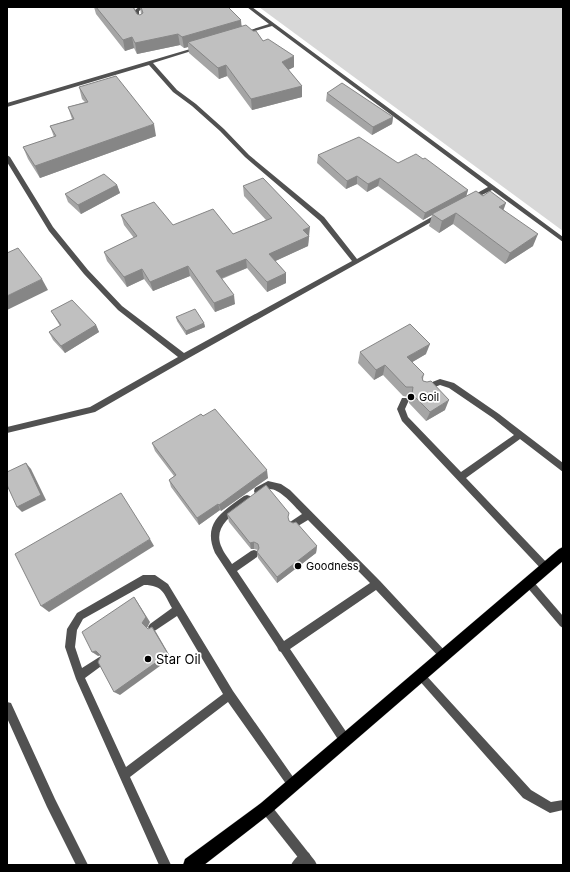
<svg xmlns="http://www.w3.org/2000/svg" width="570" height="872" font-family="Inter,sans-serif">
  <style>
    .green { fill: #d8d8d8 }
    .lines { fill: none; stroke-linecap: round; stroke-linejoin: round }
    .trunk-casing { stroke: #dbdbdb; stroke-width: 1 }
    .service { fill: #515151; fill-rule: evenodd }
    .minor { fill: #515151; fill-rule: evenodd }
    .trunk { fill: #000; fill-rule: evenodd }
    .wall { fill: #a5a5a5 }
    .shaded-wall { fill: #868686 }
    .building { fill: #c0c0c0; stroke: #868686 }
    .poi-dot { fill: #000; stroke: #fff; stroke-width: 1.5 }
    .labels { text-anchor: middle; dominant-baseline: central; stroke-width: 3.5; stroke-linejoin: round; paint-order: stroke }
    .poi-label { font-size: 11px; fill: #000; stroke: #fff; text-anchor: start }
    .near-poi-label { font-size: 13px; fill: #000; stroke: #fff; text-anchor: start }
  </style>
  <rect width="100%" height="100%" fill="#fff"/>
  <polygon class="green" points="259,7 563,7 563,231"/>
  <g class="lines">
    <defs>
      <polygon id="trunk" points="563,547 563,561 271,813 204,865 183,865 185,859 261,803 559,549"/>
    </defs>
    <use href="#trunk" class="trunk-casing"/>
    <g class="service">
      <polygon points="139,7 145,7 139,11 139,15 144,23 142,24 140,24 135,15 135,10"/>
      <polygon points="440,379 454,383 499,414 563,463 563,472 520,439 466,478 549,565 551,568 549,571 546,572 543,571 402,421 397,409 402,398 408,398 409,400 405,409 408,417 461,472 514,435 493,418 449,388 440,385 425,391 422,390 421,388 422,386"/>
      <path d="M268 481 281 484 290 490 380 581 446 652 448 655 446 658 443 660 440 658 376 590 290 649 349 736 350 740 349 744 345 745 341 744 281 652 279 651 277 647 215 553C202 523 222 512 244 496L247 495 250 496 251 499 250 502C235 513 211 526 222 548 224 553 229 559 232 564L251 551 254 550 257 551 258 554 257 557 237 571 284 641 370 583 308 520 293 529 290 528 289 525 290 522 302 514C295 507 280 488 269 489 266 489 262 493 258 495L255 494 254 491 255 488Z"/>
      <path d="M143 575H155L168 584 233 691 298 784 297 788 293 789 289 788 228 702 130 777 171 865H159L76 679 65 647 67 629 77 613ZM144 585C163 585 164 594 172 608L150 624 148 627 150 630 153 632 177 616 223 694 126 767 85 678 104 664 106 661 104 658 101 656 82 668 75 647 77 630 83 619Z"/>
      <polygon points="529,578 532,580 563,616 563,628 560,626 526,586 524,583 526,580"/>
      <polygon points="420,670 423,672 531,790 551,802 563,800 563,810 550,813 523,798 417,678 415,675 417,672"/>
      <polygon points="7,702 11,703 55,799 88,865 76,865 47,807 7,718"/>
      <path d="M305 851 309 853 311 857 305 865H291C294 859 299 854 305 851Z"/>
    </g>
    <g class="minor">
      <polygon points="247,7 252,7 563,237 563,242 492,190 474,199 470,199 470,197 488,187 272,26 241,35 241,33 269,24"/>
      <polygon points="197,47 201,48 153,63 177,90 196,104 224,129 249,155 324,217 357,259 437,214 441,214 442,216 187,359 95,412 7,433 7,427 90,407 178,357 118,310 84,274 49,231 7,162 7,155 10,157 53,227 88,270 122,306 184,353 352,261 320,221 245,157 220,131 192,106 173,92 149,65 7,107 7,103"/>
      <polygon points="266,803 270,804 315,861 317,865 304,865 262,812 261,808 262,804"/>
    </g>
    <use href="#trunk" class="trunk"/>
  </g>
  <g class="wall">
    <polygon points="94,7 137,7 134,9 137,14 140,15 141,14 140,7 228,7 242,26 263,41 294,67 288,70 302,86 302,97 252,110 227,76 219,79 189,53 188,47 184,48 180,45 137,54 134,48 125,51 96,14"/>
    <polygon points="79,87 156,136 40,178 28,159 23,147 54,137 50,126 72,119 68,107 85,102 82,99"/>
    <polygon points="327,93 393,117 392,124 372,135 326,101"/>
    <polygon points="318,155 398,163 423,159 468,190 466,196 504,210 533,246 505,264 453,224 439,233 429,226 432,215 423,220 378,186 367,192 357,184 346,189 317,163"/>
    <polygon points="117,185 120,193 81,214 68,202 65,194"/>
    <polygon points="243,186 310,237 309,237 308,246 275,261 286,273 286,283 267,292 247,268 222,279 235,304 215,312 190,276 153,291 144,279 127,287 107,261 104,252 134,238 124,225 121,215 173,225 233,234 266,220 244,196"/>
    <polygon points="51,311 96,325 99,332 65,353 53,340 49,332 60,326"/>
    <polygon points="176,317 204,323 205,327 186,335 177,321"/>
    <polygon points="360,352 426,354 412,362 424,374 423,379 423,381 445,410 426,421 409,403 409,397 403,396 383,375 374,380 358,363"/>
    <polygon points="203,416 268,478 221,511 220,510 199,525 171,487 169,480 174,476 155,451 152,443"/>
    <polygon points="227,514 289,521 317,546 316,553 277,583 258,558 257,552 258,550 254,549 251,549 229,522"/>
  </g>
  <g class="shaded-wall">
    <polygon points="241,20 242,31 188,42 188,47 184,48 182,37"/>
    <polygon points="178,34 180,45 137,54 135,43"/>
    <polygon points="132,37 134,48 125,51 123,40"/>
    <polygon points="294,56 294,67 282,73 282,62"/>
    <polygon points="226,65 227,76 219,79 218,68"/>
    <polygon points="302,86 302,97 252,110 251,99"/>
    <polygon points="393,117 392,124 372,135 373,127"/>
    <polygon points="154,124 156,136 40,178 35,166"/>
    <polygon points="357,176 357,184 346,189 347,181"/>
    <polygon points="380,178 378,186 367,192 368,184"/>
    <polygon points="117,185 120,193 81,214 78,205"/>
    <polygon points="468,190 466,197 432,214 432,215 423,220 425,213"/>
    <polygon points="506,203 502,214 499,207"/>
    <polygon points="456,213 453,224 439,233 442,221"/>
    <polygon points="310,227 308,246 269,264 269,254 303,230"/>
    <polygon points="538,234 533,246 505,264 510,253"/>
    <polygon points="246,259 247,268 217,280 216,271"/>
    <polygon points="188,266 190,276 153,291 150,282"/>
    <polygon points="142,269 144,279 127,287 124,277"/>
    <polygon points="286,273 286,283 267,292 267,282"/>
    <polygon points="42,279 48,290 7,310 7,296"/>
    <polygon points="234,295 235,304 215,312 214,303"/>
    <polygon points="204,323 205,327 186,335 186,331"/>
    <polygon points="96,325 99,332 65,353 61,346"/>
    <polygon points="430,344 426,354 404,367 407,357"/>
    <polygon points="385,365 383,375 374,380 376,370"/>
    <polygon points="449,400 445,410 426,421 430,412"/>
    <polygon points="26,463 31,469 46,500 22,512 17,507"/>
    <polygon points="267,470 268,478 221,511 219,505"/>
    <polygon points="218,504 220,510 199,525 197,518"/>
    <polygon points="150,539 154,546 49,612 41,606"/>
    <polygon points="254,542 254,549 251,549 250,543"/>
    <polygon points="317,546 316,553 277,583 277,577"/>
    <polygon points="134,597 138,603 150,622 147,628 142,623"/>
    <polygon points="152,627 156,632 171,658 120,695 114,692"/>
    <polygon points="96,651 102,655 98,656 92,652"/>
  </g>
  <g class="building">
    <polygon points="96,7 133,7 137,14 140,15 143,13 141,7 228,7 241,20 182,37 178,34 135,43 132,37 123,40"/>
    <polygon points="246,25 253,31 256,31 263,41 268,39 294,56 282,62 302,86 251,99 226,65 218,68 188,42"/>
    <polygon points="116,76 154,124 35,166 23,147 56,136 50,126 74,119 68,107 88,102 79,87"/>
    <polygon points="342,83 393,117 373,127 327,93"/>
    <polygon points="359,137 398,163 416,154 423,159 425,158 468,190 425,213 380,178 368,184 357,176 347,181 318,155"/>
    <polygon points="104,174 117,185 78,205 65,194"/>
    <polygon points="263,178 310,227 303,230 309,236 269,254 286,273 267,282 246,259 216,271 234,295 214,303 188,266 150,282 142,269 124,277 104,252 137,236 121,215 154,202 173,225 213,209 233,234 272,218 243,186"/>
    <polygon points="476,191 483,196 490,191 506,203 499,207 538,234 510,253 456,213 442,221 432,214"/>
    <polygon points="18,248 42,279 7,296 7,253"/>
    <polygon points="72,300 96,325 61,346 49,332 61,325 51,311"/>
    <polygon points="195,309 204,323 186,331 176,317"/>
    <polygon points="410,324 430,344 407,357 424,374 422,377 423,381 427,382 431,381 449,400 430,412 412,394 413,387 406,387 385,365 376,370 360,352"/>
    <polygon points="215,409 267,470 219,505 218,504 197,518 169,480 176,475 152,443 201,414 203,416"/>
    <polygon points="26,463 41,495 17,507 7,485 7,472"/>
    <polygon points="266,485 289,513 288,517 289,521 293,523 296,522 317,546 277,577 257,552 259,548 258,544 254,542 250,543 227,514"/>
    <polygon points="121,493 150,539 41,606 15,554"/>
    <polygon points="134,597 146,617 142,623 148,629 152,627 168,654 114,692 98,662 101,656 96,651 92,652 82,632"/>
  </g>
  <g class="poi-dot">
    <circle cx="411" cy="397" r="4"/>
    <circle cx="298" cy="566" r="4"/>
    <circle cx="148" cy="659" r="4"/>
  </g>
  <g class="labels">
    <g class="poi-label">
      <text x="419" y="397">Goil</text>
      <text x="306" y="566">Goodness</text>
    </g>
    <g class="near-poi-label">
      <text x="156" y="659">Star Oil</text>
    </g>
  </g>
  <rect width="570" height="872" fill="none" stroke="#000000" stroke-width="16"/>
</svg>
